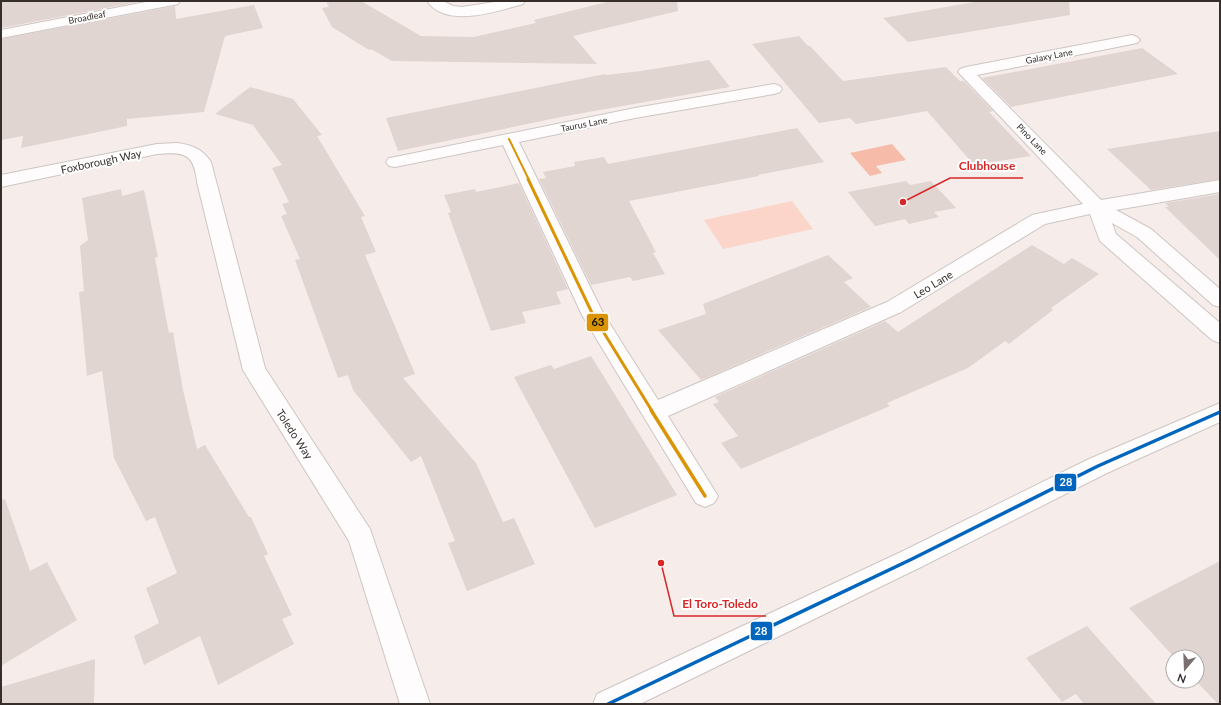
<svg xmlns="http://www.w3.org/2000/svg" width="1221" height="705" font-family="Lato,sans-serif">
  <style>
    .green { fill: #fbd5c9 }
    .water { fill: #f6bca9 }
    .building { fill: #e1d5d1 }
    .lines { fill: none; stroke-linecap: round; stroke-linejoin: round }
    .minor-casing { stroke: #cdc6c3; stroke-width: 2 }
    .primary-casing { stroke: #cdc6c3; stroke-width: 2 }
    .minor { fill: #fefcfc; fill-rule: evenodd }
    .primary { fill: #fefcfc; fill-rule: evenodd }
    .bus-1-far2-casing { stroke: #fff; stroke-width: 4 }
    .bus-1-far1-casing { stroke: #fff; stroke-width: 6 }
    .bus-1-casing { stroke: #fff; stroke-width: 6 }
    .bus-2-casing { stroke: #fff; stroke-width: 6 }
    .bus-1-far2 { stroke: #da9406; stroke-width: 2 }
    .bus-1-far1 { stroke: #da9406; stroke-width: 3 }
    .bus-1 { stroke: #da9406; stroke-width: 3.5 }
    .bus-2 { stroke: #0065bd; stroke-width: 3.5 }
    .labels { text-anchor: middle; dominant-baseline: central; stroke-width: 4; stroke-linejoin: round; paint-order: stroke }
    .far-street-label { font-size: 9px; fill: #352e2b; stroke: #fff }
    .street-label { font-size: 11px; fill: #352e2b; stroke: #fff }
    .leader { fill: none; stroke: #d62828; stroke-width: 1.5 }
    .callout-dot { fill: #d62828; stroke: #fff; stroke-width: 1.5 }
    .callout-label { font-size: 12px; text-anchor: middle; font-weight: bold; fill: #d62828; stroke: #fff; stroke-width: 4; stroke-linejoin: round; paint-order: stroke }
    .line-badge { stroke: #fff; stroke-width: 1.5 }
    .badge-label { font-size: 11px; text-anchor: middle; font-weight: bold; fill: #fff }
    .pale-badge-label { font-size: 11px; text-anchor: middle; font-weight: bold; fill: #111 }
  </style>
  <rect width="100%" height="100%" fill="#f6ece9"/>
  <polygon class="green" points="792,201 813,229 723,249 704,220"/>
  <polygon class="water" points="892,144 906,160 876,166 882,173 870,176 850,153"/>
  <g class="building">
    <polygon points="1,1 143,1 1,28"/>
    <polygon points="326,1 361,1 421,36 474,37 536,23 534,20 611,1 677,1 678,11 573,36 597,64 392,61 371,49 369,50 332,27 322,8 329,7"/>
    <polygon points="980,1 1069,1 1070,15 908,42 883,18"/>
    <polygon points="254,5 263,28 225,36 204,112 127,119 127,126 21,148 23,136 1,140 1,39 175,6 176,19"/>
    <polygon points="799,36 808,46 810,46 843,81 946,67 960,81 964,81 993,111 989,112 1031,156 974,165 927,111 856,124 850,118 819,123 752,44"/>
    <polygon points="1142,48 1178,74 1011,107 982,78"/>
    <polygon points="709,60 730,87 566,116 398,151 386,118 605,74 606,75 641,71"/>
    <polygon points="250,87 293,99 322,135 317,136 365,216 361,217 376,252 365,255 415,374 403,378 476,463 503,522 514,518 535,564 467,591 448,543 455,541 421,456 411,462 353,390 348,375 338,378 295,260 300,259 281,216 287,214 282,204 289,202 272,168 282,165 253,125 215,114"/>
    <polygon points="797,128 824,162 758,175 759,176 629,201 656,252 653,253 665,274 633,281 630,277 591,285 539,179 546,178 543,172 575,166 574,162 604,157 608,164"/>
    <polygon points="1220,131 1220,179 1151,190 1107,149"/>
    <polygon points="906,181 910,185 931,181 956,208 934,212 939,217 909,224 905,219 875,226 848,192"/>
    <polygon points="519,183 568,289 556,292 561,304 522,312 526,323 491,331 448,213 451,212 444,195 475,189 476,192"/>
    <polygon points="121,189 122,196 144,190 158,257 155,258 167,323 169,333 173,332 183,390 197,449 205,445 249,517 251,517 268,554 264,556 292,615 282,619 294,644 218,685 200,636 144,665 134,636 159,623 146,588 177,573 155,517 146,521 114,458 102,371 87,376 79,292 84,291 80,246 88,240 82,198"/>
    <polygon points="1220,194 1220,260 1165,207 1169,207 1165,203"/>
    <polygon points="1032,245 1064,264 1072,258 1099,274 1051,308 1053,310 1009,344 1005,341 968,368 887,403 890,406 741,469 721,443 738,436 713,404 719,402 715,397 885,321 898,332"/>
    <polygon points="828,255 853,278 844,282 871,307 701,380 658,330 706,314 703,304"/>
    <polygon points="591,356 677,495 595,528 514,377 551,365 554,369"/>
    <polygon points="5,499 30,571 47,562 77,620 1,666 1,500"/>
    <polygon points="1220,561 1220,704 1218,704 1196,681 1197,657 1174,657 1129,608"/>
    <polygon points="1087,626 1156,704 1084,704 1076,694 1062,702 1026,658"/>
    <polygon points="95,659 94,704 1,704 1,687"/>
  </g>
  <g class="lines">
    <defs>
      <g id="minor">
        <polygon points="151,1 180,1 178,4 173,5 1,38 1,30"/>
        <path d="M427 1H443L453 6 462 7 501 1H525L523 4C497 11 446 29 427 1Z"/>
        <polygon points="1132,35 1137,37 1140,40 1137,43 977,75 1101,200 1220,180 1220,192 1116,210 1151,229 1220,289 1220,307 1213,305 1137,237 1112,223 1116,234 1220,323 1220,343 1212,340 1100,241 1090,214 1045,224 901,312 668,416 718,496 714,503 705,507 696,503 582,315 503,145 395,167 389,166 386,162 389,158 395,157 635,108 774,84 780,86 782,89 780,92 774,94 635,118 519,142 603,313 658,400 887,302 1032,215 1083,204 958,72 960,69 966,67"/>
        <path d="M177 143C193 145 202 149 211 162L265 368 370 529 430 704H400L349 541 243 370 197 182C194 153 184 152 157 154L1 187V175L157 144Z"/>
      </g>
      <polygon id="primary" points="1220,403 1220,422 1107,473 921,567 640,704 593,704 597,694 903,551 1089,459"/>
    </defs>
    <use href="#minor" class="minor-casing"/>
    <use href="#primary" class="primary-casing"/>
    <use href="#minor" class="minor"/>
    <use href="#primary" class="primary"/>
    <defs>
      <polyline id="bus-1-far2" points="509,139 529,180"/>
      <polyline id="bus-1-far1" points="528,179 593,315 652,411"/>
      <polyline id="bus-1" points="651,410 705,496"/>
      <polyline id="bus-2" points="608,704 912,559 1098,466 1220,412"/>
    </defs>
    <use href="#bus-1-far2" class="bus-1-far2-casing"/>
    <use href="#bus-1-far1" class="bus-1-far1-casing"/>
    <use href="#bus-1" class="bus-1-casing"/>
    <use href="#bus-2" class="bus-2-casing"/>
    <use href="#bus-1-far2" class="bus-1-far2"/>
    <use href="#bus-1-far1" class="bus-1-far1"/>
    <use href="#bus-1" class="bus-1"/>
    <use href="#bus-2" class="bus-2"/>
  </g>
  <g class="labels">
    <g class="far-street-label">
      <text transform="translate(87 17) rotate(-11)">Broadleaf</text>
      <text transform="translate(1049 56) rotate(-11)">Galaxy Lane</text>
      <text transform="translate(584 124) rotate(-11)">Taurus Lane</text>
      <text transform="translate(1032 139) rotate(46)">Pino Lane</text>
    </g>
    <g class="street-label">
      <text transform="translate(101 161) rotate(-12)">Foxborough Way</text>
      <text transform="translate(933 284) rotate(-31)">Leo Lane</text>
      <text transform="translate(295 434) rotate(57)">Toledo Way</text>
    </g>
  </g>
  <path class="leader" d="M903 202L950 178H1023M661 563L674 616H766"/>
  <g class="callout-dot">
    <circle cx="903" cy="202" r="4"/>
    <circle cx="661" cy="563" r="4"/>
  </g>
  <g class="callout-label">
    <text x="987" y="170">Clubhouse</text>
    <text x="720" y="608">El Toro-Toledo</text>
  </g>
  <g class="line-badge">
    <rect x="586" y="313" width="23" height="19" rx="4" fill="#da9406"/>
    <rect x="1054" y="473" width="23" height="19" rx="4" fill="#0065bd"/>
    <rect x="750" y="621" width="23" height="20" rx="4" fill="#0065bd"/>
  </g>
  <g class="badge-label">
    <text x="1066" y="486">28</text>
    <text x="761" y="635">28</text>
  </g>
  <g class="pale-badge-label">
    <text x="598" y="326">63</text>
  </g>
  <rect width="1221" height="705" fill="none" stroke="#352e2b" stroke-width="4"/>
  <g transform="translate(1185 669) rotate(199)"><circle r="19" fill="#ffffff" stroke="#aeabaa"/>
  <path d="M0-3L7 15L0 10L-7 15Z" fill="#79706e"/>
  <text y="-6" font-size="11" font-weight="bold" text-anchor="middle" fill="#352e2b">N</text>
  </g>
</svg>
